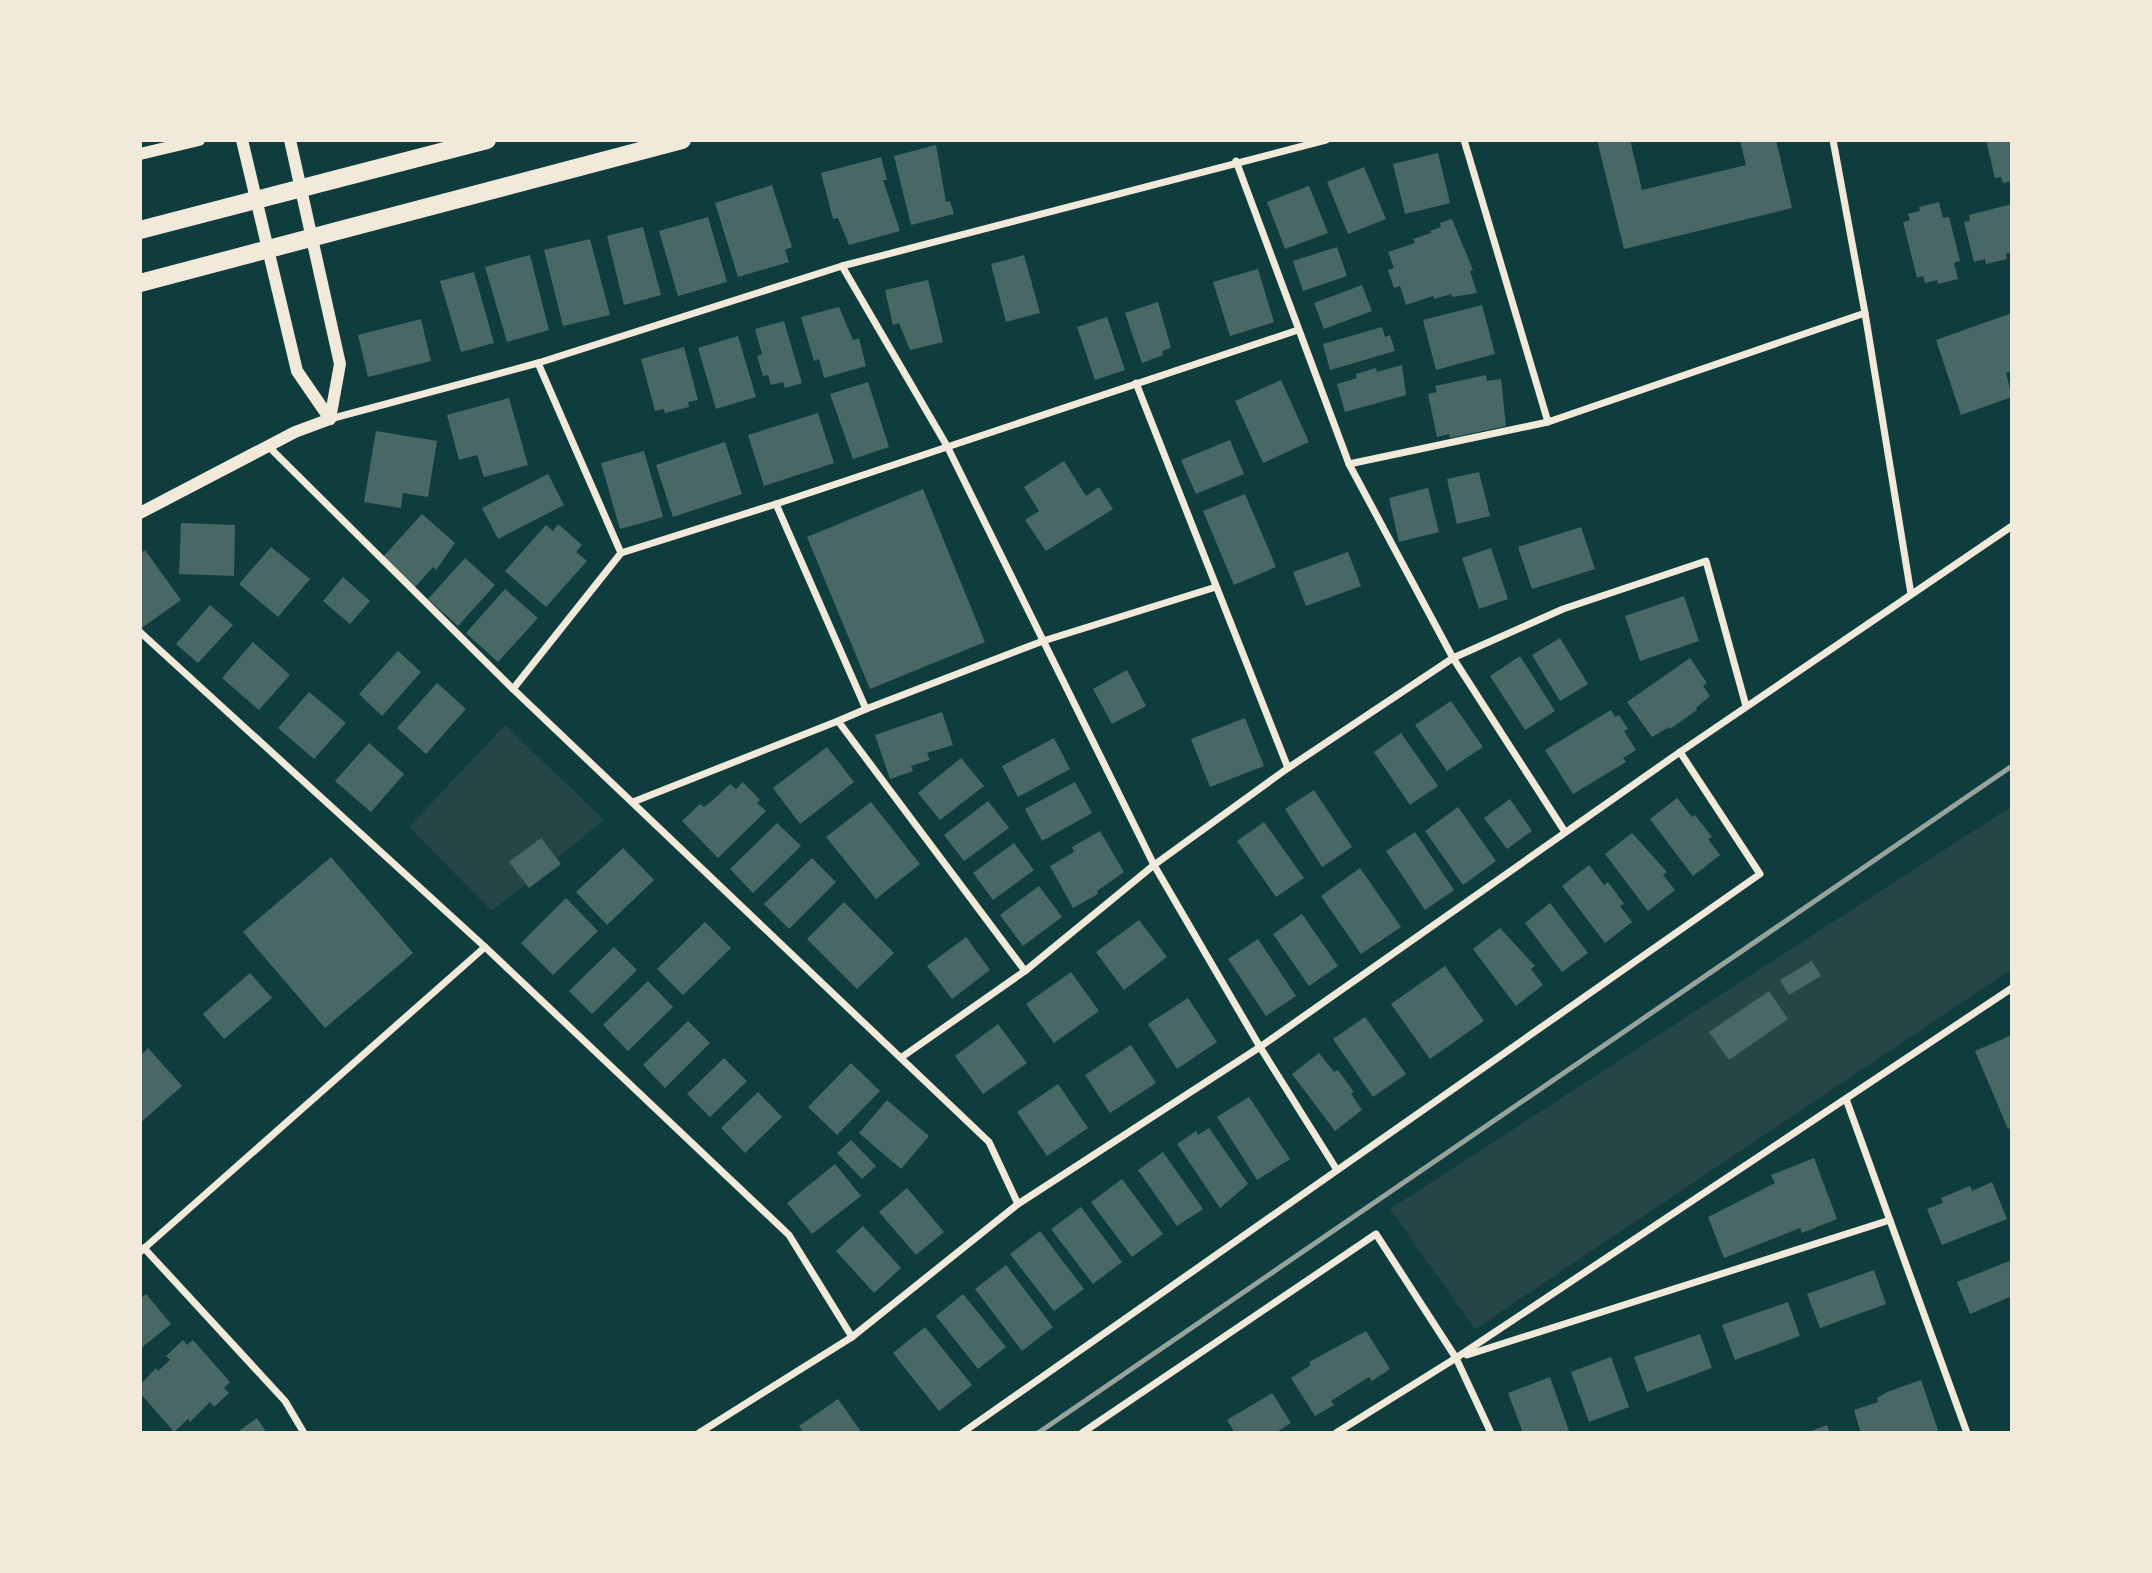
<svg xmlns="http://www.w3.org/2000/svg" width="2152" height="1573" font-family="Signika,sans-serif">
  <style>
    .green { fill: #244646 }
    .building { fill: #486865 }
    .lines { fill: none; stroke-linecap: round; stroke-linejoin: round }
    .minor { stroke: #f1e9da; stroke-width: 7 }
    .tertiary { stroke: #f1e9da; stroke-width: 12 }
    .trunk { stroke: #f1e9da; stroke-width: 18 }
    .rail { stroke: #97a49c; stroke-width: 5 }
  </style>
  <rect width="100%" height="100%" fill="#0f3d3e"/>
  <g class="green">
    <polygon points="505,725 604,820 492,911 409,827"/>
    <polygon points="2012,806 2012,969 1475,1329 1390,1209"/>
  </g>
  <g class="building">
    <polygon points="1597,140 1630,140 1642,190 1746,165 1740,140 1776,140 1792,208 1624,249"/>
    <polygon points="1986,140 2012,140 2012,181 2003,183 2001,177 1995,178"/>
    <polygon points="936,145 946,202 950,201 954,214 911,225 894,156"/>
    <polygon points="1438,153 1450,203 1405,214 1393,164"/>
    <polygon points="881,157 887,180 883,180 900,231 849,245 838,218 833,219 821,173"/>
    <polygon points="1364,167 1386,219 1348,234 1327,182"/>
    <polygon points="772,185 792,247 785,250 789,262 738,277 715,203"/>
    <polygon points="1309,186 1328,233 1285,249 1267,202"/>
    <polygon points="1939,202 1943,218 1949,217 1960,261 1954,263 1958,279 1938,284 1937,280 1925,283 1923,276 1917,278 1903,222 1910,220 1908,214 1920,211 1919,207"/>
    <polygon points="2012,204 2012,252 2006,254 2007,259 1986,264 1985,259 1974,262 1964,222 1970,221 1969,215"/>
    <polygon points="708,217 727,282 678,296 659,231"/>
    <polygon points="1452,219 1473,270 1470,271 1477,293 1452,297 1451,294 1434,299 1433,296 1406,305 1400,286 1394,288 1388,270 1394,268 1388,252 1415,243 1413,239 1431,233 1430,231 1441,227 1440,223"/>
    <polygon points="643,227 661,295 624,305 607,236"/>
    <polygon points="590,239 610,315 563,326 544,250"/>
    <polygon points="1337,247 1347,276 1303,291 1293,261"/>
    <polygon points="530,255 549,330 507,342 485,267"/>
    <polygon points="1024,255 1040,313 1006,322 991,264"/>
    <polygon points="1258,269 1274,322 1230,336 1213,282"/>
    <polygon points="474,272 494,343 461,352 440,281"/>
    <polygon points="928,280 943,342 910,350 899,323 893,325 885,290"/>
    <polygon points="1362,285 1372,311 1324,329 1314,303"/>
    <polygon points="1158,302 1171,348 1162,351 1163,355 1142,363 1125,313"/>
    <polygon points="1482,305 1495,354 1436,370 1423,320"/>
    <polygon points="839,307 853,340 859,338 866,366 824,378 819,359 814,361 801,317"/>
    <polygon points="2012,313 2012,371 2006,373 2012,397 1961,415 1936,340"/>
    <polygon points="1107,317 1125,370 1095,380 1077,327"/>
    <polygon points="421,319 431,361 368,377 358,335"/>
    <polygon points="784,321 802,383 785,388 783,382 771,385 768,375 763,376 757,356 762,354 755,329"/>
    <polygon points="1382,327 1385,337 1390,335 1395,351 1330,370 1323,344"/>
    <polygon points="738,336 756,397 716,409 698,348"/>
    <polygon points="684,347 698,400 688,402 689,407 665,413 664,409 655,411 641,359"/>
    <polygon points="1402,365 1406,395 1345,412 1337,384 1357,378 1356,374 1376,368 1377,372"/>
    <polygon points="1486,375 1487,381 1501,379 1506,426 1450,438 1449,434 1437,437 1428,394 1437,392 1435,386"/>
    <polygon points="1281,380 1309,442 1263,463 1235,401"/>
    <polygon points="868,382 889,447 853,459 830,394"/>
    <polygon points="509,398 528,465 484,477 477,455 459,460 447,415"/>
    <polygon points="818,413 834,463 764,486 748,435"/>
    <polygon points="376,431 437,441 428,497 403,493 401,508 364,502"/>
    <polygon points="1230,440 1244,474 1196,494 1181,460"/>
    <polygon points="725,442 742,494 673,517 656,465"/>
    <polygon points="644,451 663,517 620,529 601,463"/>
    <polygon points="1064,461 1086,496 1099,487 1113,509 1046,551 1025,520 1039,511 1024,487"/>
    <polygon points="1479,472 1490,516 1457,524 1447,479"/>
    <polygon points="548,474 564,505 498,539 482,508"/>
    <polygon points="1428,488 1439,532 1399,542 1389,498"/>
    <polygon points="923,489 985,642 870,689 807,537"/>
    <polygon points="1245,494 1276,567 1234,585 1203,511"/>
    <polygon points="422,514 455,543 436,570 433,567 415,587 382,558"/>
    <polygon points="181,523 235,525 234,576 179,574"/>
    <polygon points="558,524 582,545 576,552 587,561 546,607 505,571 546,525 553,531"/>
    <polygon points="1581,527 1595,569 1532,589 1518,547"/>
    <polygon points="271,547 310,579 278,617 239,584"/>
    <polygon points="1491,548 1508,599 1479,609 1462,558"/>
    <polygon points="145,550 181,600 143,627 140,623 140,554"/>
    <polygon points="1348,552 1361,586 1306,606 1293,572"/>
    <polygon points="465,558 495,585 458,626 428,599"/>
    <polygon points="343,577 370,601 350,624 323,601"/>
    <polygon points="505,589 538,618 498,662 466,633"/>
    <polygon points="1684,596 1699,641 1640,661 1625,616"/>
    <polygon points="210,605 233,625 198,663 176,644"/>
    <polygon points="1560,638 1588,684 1560,701 1532,655"/>
    <polygon points="253,642 290,675 259,710 222,678"/>
    <polygon points="398,651 421,672 382,716 359,694"/>
    <polygon points="1520,656 1555,711 1525,730 1490,676"/>
    <polygon points="1690,658 1707,683 1703,686 1710,696 1696,708 1697,710 1670,729 1669,727 1652,737 1627,702"/>
    <polygon points="1127,670 1146,706 1112,724 1093,689"/>
    <polygon points="437,683 466,709 426,754 397,728"/>
    <polygon points="309,692 346,723 314,759 278,728"/>
    <polygon points="1451,701 1483,747 1447,771 1415,725"/>
    <polygon points="1611,710 1615,717 1619,715 1628,729 1624,731 1636,750 1623,758 1626,762 1573,794 1545,750"/>
    <polygon points="942,712 953,745 927,753 930,760 911,766 913,771 890,779 875,735"/>
    <polygon points="1245,718 1264,766 1210,787 1191,739"/>
    <polygon points="1401,733 1438,786 1410,805 1374,752"/>
    <polygon points="1054,738 1070,769 1018,797 1002,766"/>
    <polygon points="369,743 404,774 371,812 335,781"/>
    <polygon points="827,747 854,782 800,824 773,788"/>
    <polygon points="961,758 984,786 940,820 918,793"/>
    <polygon points="743,782 760,800 757,803 766,811 718,858 682,821 700,804 704,807 713,800 730,784 736,789"/>
    <polygon points="1075,782 1092,813 1042,841 1025,809"/>
    <polygon points="1314,790 1352,847 1322,867 1285,809"/>
    <polygon points="1677,798 1692,817 1695,815 1712,837 1708,839 1720,855 1693,876 1650,819"/>
    <polygon points="1510,799 1532,831 1507,849 1484,818"/>
    <polygon points="988,801 1009,828 964,861 944,835"/>
    <polygon points="871,802 920,864 876,899 826,837"/>
    <polygon points="1458,807 1496,861 1463,885 1425,831"/>
    <polygon points="1264,822 1304,878 1276,897 1237,841"/>
    <polygon points="777,823 801,846 753,893 730,869"/>
    <polygon points="1100,831 1124,872 1097,891 1098,894 1073,908 1050,866 1074,852 1072,847"/>
    <polygon points="1415,832 1454,890 1425,910 1386,851"/>
    <polygon points="1632,833 1667,872 1663,875 1675,890 1648,911 1605,854"/>
    <polygon points="541,838 561,864 529,888 509,862"/>
    <polygon points="1014,843 1034,870 993,900 973,873"/>
    <polygon points="623,848 654,880 607,925 576,892"/>
    <polygon points="331,857 413,953 325,1028 243,932"/>
    <polygon points="812,858 836,882 789,929 764,904"/>
    <polygon points="1589,865 1604,885 1608,882 1624,904 1620,906 1632,922 1605,943 1562,886"/>
    <polygon points="1360,868 1401,927 1361,954 1321,896"/>
    <polygon points="1039,886 1062,917 1023,946 1000,915"/>
    <polygon points="566,898 598,931 553,975 521,943"/>
    <polygon points="844,902 894,953 857,989 807,939"/>
    <polygon points="1550,903 1588,953 1562,972 1525,923"/>
    <polygon points="1302,914 1338,966 1309,986 1273,934"/>
    <polygon points="1139,920 1167,957 1124,990 1096,952"/>
    <polygon points="705,922 731,948 683,995 657,969"/>
    <polygon points="1500,928 1535,966 1531,969 1543,985 1516,1006 1473,949"/>
    <polygon points="966,937 990,970 952,999 927,966"/>
    <polygon points="1258,939 1296,996 1266,1016 1228,959"/>
    <polygon points="614,947 637,970 592,1014 569,991"/>
    <polygon points="1812,961 1821,976 1789,995 1780,980"/>
    <polygon points="1445,966 1484,1021 1430,1059 1391,1004"/>
    <polygon points="1071,972 1099,1011 1054,1043 1026,1004"/>
    <polygon points="250,973 272,998 224,1039 203,1014"/>
    <polygon points="648,981 673,1007 628,1051 603,1025"/>
    <polygon points="1769,991 1788,1019 1729,1060 1709,1032"/>
    <polygon points="1188,998 1217,1042 1177,1069 1148,1024"/>
    <polygon points="1365,1017 1406,1074 1373,1097 1333,1039"/>
    <polygon points="688,1021 710,1043 665,1088 643,1065"/>
    <polygon points="998,1024 1027,1063 983,1094 955,1056"/>
    <polygon points="2012,1035 2012,1127 2008,1129 1975,1051"/>
    <polygon points="1131,1045 1156,1083 1110,1113 1085,1075"/>
    <polygon points="148,1048 182,1086 140,1123 140,1056"/>
    <polygon points="1319,1053 1334,1072 1338,1070 1354,1092 1351,1094 1362,1110 1335,1131 1292,1074"/>
    <polygon points="724,1058 747,1081 710,1117 687,1094"/>
    <polygon points="851,1063 880,1091 837,1135 808,1107"/>
    <polygon points="1058,1084 1088,1128 1047,1156 1017,1112"/>
    <polygon points="758,1092 782,1117 745,1153 721,1128"/>
    <polygon points="1249,1097 1290,1159 1257,1180 1217,1117"/>
    <polygon points="887,1100 929,1136 901,1169 859,1133"/>
    <polygon points="1209,1128 1248,1184 1220,1208 1177,1144 1196,1131 1198,1135"/>
    <polygon points="851,1140 876,1166 862,1179 837,1153"/>
    <polygon points="1163,1152 1203,1209 1177,1226 1138,1170"/>
    <polygon points="1814,1158 1837,1219 1802,1233 1800,1228 1724,1258 1708,1217 1775,1183 1771,1175"/>
    <polygon points="835,1164 861,1196 812,1234 787,1203"/>
    <polygon points="1122,1179 1163,1234 1132,1257 1091,1202"/>
    <polygon points="1992,1182 2007,1219 1942,1245 1927,1209 1943,1203 1941,1198 1970,1186 1972,1191"/>
    <polygon points="907,1188 944,1232 916,1255 879,1212"/>
    <polygon points="1081,1207 1122,1262 1093,1284 1051,1229"/>
    <polygon points="863,1226 901,1268 874,1293 836,1251"/>
    <polygon points="1040,1231 1084,1289 1054,1311 1010,1254"/>
    <polygon points="2009,1261 2012,1268 2012,1296 1970,1314 1957,1282"/>
    <polygon points="1006,1265 1053,1327 1022,1351 975,1289"/>
    <polygon points="1874,1270 1886,1304 1820,1328 1807,1294"/>
    <polygon points="146,1294 171,1324 140,1349 140,1299"/>
    <polygon points="963,1294 1006,1347 978,1369 936,1316"/>
    <polygon points="1788,1302 1800,1336 1735,1360 1722,1325"/>
    <polygon points="925,1327 972,1385 939,1411 893,1353"/>
    <polygon points="1366,1331 1390,1369 1372,1381 1369,1377 1331,1401 1334,1405 1315,1416 1291,1378 1311,1365 1309,1362"/>
    <polygon points="1700,1334 1712,1368 1647,1392 1634,1357"/>
    <polygon points="183,1340 187,1345 193,1340 230,1382 224,1388 229,1393 214,1407 210,1402 190,1422 188,1419 174,1432 140,1393 140,1385 156,1368 158,1371 170,1360 166,1356"/>
    <polygon points="1611,1357 1629,1407 1589,1422 1571,1372"/>
    <polygon points="1550,1377 1569,1431 1523,1433 1508,1393"/>
    <polygon points="1921,1380 1939,1433 1861,1433 1854,1410 1878,1402 1877,1398 1887,1392"/>
    <polygon points="1272,1393 1291,1423 1275,1433 1235,1433 1227,1420"/>
    <polygon points="838,1399 862,1433 804,1433 799,1426"/>
    <polygon points="257,1418 267,1433 236,1433"/>
    <polygon points="1827,1425 1830,1433 1806,1433"/>
  </g>
  <g class="lines">
    <g class="minor">
      <polyline points="1464,140 1548,422"/>
      <polyline points="1833,140 1865,313 1911,594"/>
      <polyline points="1236,161 1349,464 1453,658 1565,832"/>
      <polyline points="842,266 947,446 1154,865 1260,1047 1337,1170"/>
      <polyline points="538,363 621,553"/>
      <polyline points="1136,383 1288,768"/>
      <polyline points="330,419 538,363 842,266 1326,140"/>
      <polyline points="268,446 513,689 989,1142 1018,1204"/>
      <polyline points="1349,464 1548,422 1865,313"/>
      <polyline points="776,504 866,709 838,721 1025,971"/>
      <polyline points="140,632 485,947 789,1235 852,1337"/>
      <polyline points="513,689 621,553 776,504 1298,330"/>
      <polyline points="866,709 1043,641 1216,587"/>
      <polyline points="633,802 838,721"/>
      <polyline points="902,1057 1025,971 1154,865 1288,768 1453,658 1563,609 1706,561 1746,706"/>
      <polyline points="1846,1099 1967,1433"/>
      <polyline points="144,1248 285,1401 304,1433"/>
      <polyline points="140,1252 485,947"/>
      <polyline points="1467,1355 1890,1220"/>
      <polyline points="699,1433 852,1337 1018,1204 1260,1047 1680,752 2012,526"/>
      <polyline points="962,1433 1760,874 1680,752"/>
      <polyline points="1082,1433 1376,1234 1456,1358 1491,1433"/>
      <polyline points="1336,1433 1456,1358 2012,988"/>
    </g>
    <g class="tertiary">
      <polyline points="242,140 297,371 330,419"/>
      <polyline points="290,140 340,364 330,419"/>
      <polyline points="140,154 199,140"/>
      <polyline points="140,513 295,432 330,419"/>
    </g>
    <g class="trunk">
      <polyline points="140,230 487,140"/>
      <polyline points="140,283 682,140"/>
    </g>
    <polyline class="rail" points="1038,1433 2012,766"/>
  </g>
  <rect width="2152" height="1573" fill="none" stroke="#f1e9da" stroke-width="284"/>
</svg>
